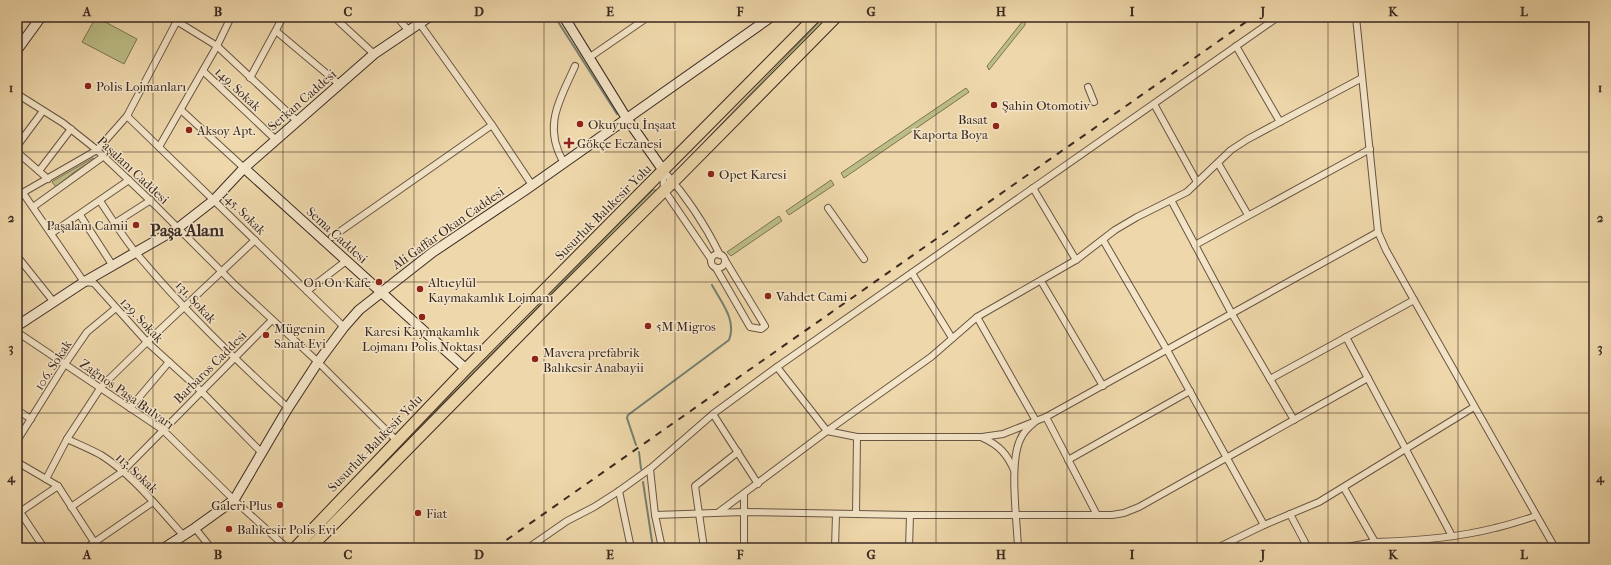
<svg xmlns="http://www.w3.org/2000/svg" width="1611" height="565" font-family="'IM FELL French Canon',serif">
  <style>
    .green { fill: #bcbd86; stroke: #7c7454 }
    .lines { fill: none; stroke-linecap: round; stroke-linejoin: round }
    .stream { stroke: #748071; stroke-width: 2 }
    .street-casing { stroke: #685544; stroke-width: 8 }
    .secondary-casing { stroke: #3b2a22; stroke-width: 11 }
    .highway-casing { stroke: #3b2a22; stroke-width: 13 }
    .street { stroke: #f4e5c8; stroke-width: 6 }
    .secondary { stroke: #f4e5c8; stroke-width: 9 }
    .highway { stroke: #eed7aa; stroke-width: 11 }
    .rail { stroke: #3b2a22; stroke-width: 2; stroke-dasharray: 7 7; stroke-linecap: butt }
    .grid { fill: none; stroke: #3b2a22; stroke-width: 1; stroke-opacity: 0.55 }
    .poi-dot { fill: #8f2418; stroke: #f4e5c8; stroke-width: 1.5 }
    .labels { text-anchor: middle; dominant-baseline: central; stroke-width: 3; stroke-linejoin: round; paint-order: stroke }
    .poi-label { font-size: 13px; fill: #3b2a22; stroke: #f4e5c8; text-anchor: start }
    .street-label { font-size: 13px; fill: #3b2a22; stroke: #f4e5c8 }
    .district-label { font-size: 17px; font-weight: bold; fill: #3b2a22; stroke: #f4e5c8 }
    .neatline { fill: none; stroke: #3b2a22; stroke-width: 1.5 }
    .grid-label { font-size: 13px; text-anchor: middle; font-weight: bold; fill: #3b2a22 }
  </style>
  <rect width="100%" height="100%" fill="#eed7aa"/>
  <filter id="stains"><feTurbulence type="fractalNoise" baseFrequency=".005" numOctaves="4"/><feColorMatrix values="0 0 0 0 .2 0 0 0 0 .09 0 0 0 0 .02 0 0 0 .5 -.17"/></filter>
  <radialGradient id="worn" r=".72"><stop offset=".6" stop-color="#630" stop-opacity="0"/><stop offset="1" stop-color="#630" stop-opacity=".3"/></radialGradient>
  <g class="green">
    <polygon points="96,17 137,39 124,64 82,42"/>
    <polygon points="824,17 828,17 676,171"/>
    <polygon points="1022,22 1025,22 1025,25 989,70 987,66"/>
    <polygon points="966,88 969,92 844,178 841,173"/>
    <polygon points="93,158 94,159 73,173 56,187 52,182 53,181"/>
    <polygon points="831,180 834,185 789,215 786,211"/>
    <polygon points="653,190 657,190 303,548 300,548"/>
    <polygon points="779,216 782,221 731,256 727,252"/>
  </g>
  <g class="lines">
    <g class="stream">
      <polyline points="555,17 617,114"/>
      <path d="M636 445 627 418 628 415 729 340C737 320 721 302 712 285"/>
      <polyline points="639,452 641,469"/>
      <polyline points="643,482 653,548"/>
      <polyline points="1569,548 1594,545"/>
    </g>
    <defs>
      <g id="street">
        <polyline points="170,17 217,46 297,121"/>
        <polyline points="334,17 374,54"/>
        <polyline points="397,17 408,30"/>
        <polyline points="1356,17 1378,232 1386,250 1414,300 1555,548"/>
        <polyline points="276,31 339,84"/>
        <polyline points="1236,46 1280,122"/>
        <polyline points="590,57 648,17"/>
        <polyline points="203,71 276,140"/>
        <polyline points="250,78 283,17"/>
        <polyline points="1088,87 1094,102"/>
        <polyline points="17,94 63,123 97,150 156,206 235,285 318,362 397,441"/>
        <polyline points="1154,104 1197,182"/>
        <polyline points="181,110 244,168"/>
        <polyline points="127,116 344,327"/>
        <polyline points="492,125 532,185"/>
        <polyline points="17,146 43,111"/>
        <polyline points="159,147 217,46 231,17"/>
        <polyline points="17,152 48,179"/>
        <path d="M564 163C542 126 560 100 575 66"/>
        <polyline points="1218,163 1248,215"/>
        <polyline points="663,170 664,190 711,259"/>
        <path d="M663 170C686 196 705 224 720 255"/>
        <polyline points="39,171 71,129"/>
        <polyline points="1033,188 1076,260"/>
        <polyline points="23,193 84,282 94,283 147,342 201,391 261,452"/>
        <polyline points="17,196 97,150 127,116 179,17"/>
        <polyline points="1171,200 1232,314 1294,420"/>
        <path d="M100 201C112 219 123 237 137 254 183 309 235 359 288 408"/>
        <polyline points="33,207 104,156"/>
        <polyline points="828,208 864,259"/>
        <polyline points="80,215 113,266"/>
        <polyline points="115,223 151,200"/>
        <polyline points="52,233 129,180"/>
        <polyline points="332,237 492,125 420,24"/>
        <polyline points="1103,240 1167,350 1264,525"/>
        <polyline points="1195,245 1370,149"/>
        <circle cx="718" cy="261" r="7"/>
        <polyline points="17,256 53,301"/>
        <polyline points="716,268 750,327 761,329 765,326 725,260"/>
        <polyline points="912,273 952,338"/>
        <polyline points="1041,281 1103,386"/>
        <polyline points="307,291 346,261"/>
        <path d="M977 317 1036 421C1029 427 1023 432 1020 440 1009 464 1017 520 1018 548"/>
        <polyline points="17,332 163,430 234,500 287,548"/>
        <polyline points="1346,337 1452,536"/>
        <polyline points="777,367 827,431 857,437 982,437 1003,434 1046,417 1378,232"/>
        <polyline points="1270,379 1414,300"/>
        <polyline points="130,408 169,362"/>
        <polyline points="17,410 31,419"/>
        <polyline points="713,414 758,484"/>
        <polyline points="1046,417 1097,515"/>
        <path d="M983 438C999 445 1007 454 1014 470"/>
        <path d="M67 439C78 444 90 449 101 455 133 475 158 508 183 535"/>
        <polyline points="17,441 65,364 87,332 116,308"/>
        <polyline points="1068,460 1190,391"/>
        <polyline points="17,462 58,486 98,548"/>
        <polyline points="650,469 655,515 662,548"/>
        <polyline points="46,479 67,439 101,387 147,342 255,240"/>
        <path d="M1344 488 1375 542C1415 541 1456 538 1495 528 1509 525 1523 520 1536 516"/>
        <polyline points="619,491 631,548"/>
        <polyline points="744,495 744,548"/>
        <polyline points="71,507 122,472 272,320"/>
        <polyline points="20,512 44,548"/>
        <polyline points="719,512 827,431 931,357 977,317 1076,260 1115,230 1137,217 1187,192 1231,150 1248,139 1362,78"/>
        <polyline points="17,514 58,486"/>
        <polyline points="856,514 857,437"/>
        <polyline points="1290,514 1308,548"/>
        <polyline points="655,515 744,512 910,515 1112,515 1124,513 1139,507 1368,378"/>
        <polyline points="195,528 211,548"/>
        <polyline points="86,548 153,502"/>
        <polyline points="528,548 567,521 594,507 619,491 651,468 713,414 777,367 1278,17"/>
        <polyline points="704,548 695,486 738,452"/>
        <polyline points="835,548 836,514"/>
        <polyline points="909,548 910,515"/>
        <polyline points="1217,548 1264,525 1319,502 1474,407"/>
        <polyline points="1341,548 1375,542"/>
      </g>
      <g id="secondary">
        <polyline points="564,17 627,119 663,170"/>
        <polyline points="17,50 41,17"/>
        <polyline points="244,168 466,369"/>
        <polyline points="17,326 84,282 178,228 214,200 244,168 374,54 429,17"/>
        <polyline points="164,548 195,528 234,500 288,408 318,362 344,327 359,310 433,252 524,191 771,17"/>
      </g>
      <g id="highway">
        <polyline points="295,548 466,369 815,17"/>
        <polyline points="310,548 548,306 680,175 836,17"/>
      </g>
    </defs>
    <use href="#street" class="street-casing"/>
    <use href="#secondary" class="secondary-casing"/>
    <use href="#highway" class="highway-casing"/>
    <use href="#street" class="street"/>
    <use href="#secondary" class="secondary"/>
    <use href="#highway" class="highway"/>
    <polyline class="rail" points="495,548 1253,17"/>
  </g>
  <path class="grid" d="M153 17V548M283 17V548M414 17V548M544 17V548M675 17V548M806 17V548M936 17V548M1067 17V548M1197 17V548M1328 17V548M1458 17V548M17 152H1594M17 282H1594M17 413H1594"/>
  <g class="poi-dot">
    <circle cx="88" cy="86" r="4"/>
    <circle cx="994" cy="105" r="4"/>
    <circle cx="580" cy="124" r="4"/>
    <circle cx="996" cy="126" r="4"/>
    <circle cx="189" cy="130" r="4"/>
    <path d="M567 137h4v4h4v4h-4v4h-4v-4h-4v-4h4z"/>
    <circle cx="711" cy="174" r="4"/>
    <circle cx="136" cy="225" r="4"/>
    <circle cx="379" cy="282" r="4"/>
    <circle cx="420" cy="289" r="4"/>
    <circle cx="768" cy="296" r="4"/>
    <circle cx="422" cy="317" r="4"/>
    <circle cx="648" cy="326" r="4"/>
    <circle cx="266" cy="335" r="4"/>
    <circle cx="535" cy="359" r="4"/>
    <circle cx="280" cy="505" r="4"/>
    <circle cx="418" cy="513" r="4"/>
    <circle cx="229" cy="529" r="4"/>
  </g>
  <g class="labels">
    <g class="poi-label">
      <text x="96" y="86">Polis Lojmanları</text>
      <text x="1002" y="105">Şahin Otomotiv</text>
      <text x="988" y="119" text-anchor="end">Basat<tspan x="988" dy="15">Kaporta Boya</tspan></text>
      <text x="588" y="124">Okuyucu İnşaat</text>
      <text x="197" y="130">Aksoy Apt.</text>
      <text x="577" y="143">Gökçe Eczanesi</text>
      <text x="719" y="174">Opet Karesi</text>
      <text x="128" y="225" text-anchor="end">Paşalanı Camii</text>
      <text x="371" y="282" text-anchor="end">On On Kafe</text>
      <text x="428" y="282">Altıeylül<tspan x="428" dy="15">Kaymakamlık Lojmanı</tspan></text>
      <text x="776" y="296">Vahdet Cami</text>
      <text x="656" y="326">5M Migros</text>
      <text x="274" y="328">Mügenin<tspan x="274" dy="15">Sanat Evi</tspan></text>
      <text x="422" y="331" text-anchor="middle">Karesi Kaymakamlık<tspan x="422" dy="15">Lojmanı Polis Noktası</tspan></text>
      <text x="543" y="352">Mavera prefabrik<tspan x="543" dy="15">Balıkesir Anabayii</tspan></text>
      <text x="272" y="505" text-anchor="end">Galeri Plus</text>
      <text x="426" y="513">Fiat</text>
      <text x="237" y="529">Balıkesir Polis Evi</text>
    </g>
    <g class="street-label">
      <text transform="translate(238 89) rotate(43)">149. Sokak</text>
      <text transform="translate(302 100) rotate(-41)">Serkan Caddesi</text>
      <text transform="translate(133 170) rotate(43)">Paşalanı Caddesi</text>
      <text transform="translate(603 212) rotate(-45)">Susurluk-Balıkesir Yolu</text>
      <text transform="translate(244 213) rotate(45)">145. Sokak</text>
      <text transform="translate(448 228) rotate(-35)">Ali Gaffar Okan Caddesi</text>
      <text transform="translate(337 235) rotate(42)">Sema Caddesi</text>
      <text transform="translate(196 302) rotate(47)">131. Sokak</text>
      <text transform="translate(142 320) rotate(47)">129. Sokak</text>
      <text transform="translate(53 365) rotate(-57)">106. Sokak</text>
      <text transform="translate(210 367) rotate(-45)">Barbaros Caddesi</text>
      <text transform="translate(127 394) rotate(35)">Zağnos Paşa Bulvarı</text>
      <text transform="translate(375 443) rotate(-46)">Susurluk-Balıkesir Yolu</text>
      <text transform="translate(137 473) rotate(43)">113. Sokak</text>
    </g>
    <g class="district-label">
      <text x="187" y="230">Paşa Alanı</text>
    </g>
  </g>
  <rect width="1611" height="565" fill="none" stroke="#eed7aa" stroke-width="44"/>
  <rect x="22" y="22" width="1567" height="521" class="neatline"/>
  <g class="grid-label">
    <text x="87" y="16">A</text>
    <text x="218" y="16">B</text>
    <text x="348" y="16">C</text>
    <text x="479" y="16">D</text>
    <text x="610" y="16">E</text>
    <text x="740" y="16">F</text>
    <text x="871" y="16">G</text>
    <text x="1001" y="16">H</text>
    <text x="1132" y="16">I</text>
    <text x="1263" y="16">J</text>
    <text x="1393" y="16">K</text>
    <text x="1524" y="16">L</text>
    <text x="11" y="92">1</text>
    <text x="1600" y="92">1</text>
    <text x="11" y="222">2</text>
    <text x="1600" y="222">2</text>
    <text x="11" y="352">3</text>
    <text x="1600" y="352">3</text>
    <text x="11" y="482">4</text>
    <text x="1600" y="482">4</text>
    <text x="87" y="559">A</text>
    <text x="218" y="559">B</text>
    <text x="348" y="559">C</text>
    <text x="479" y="559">D</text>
    <text x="610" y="559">E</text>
    <text x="740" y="559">F</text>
    <text x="871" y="559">G</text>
    <text x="1001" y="559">H</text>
    <text x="1132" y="559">I</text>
    <text x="1263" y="559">J</text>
    <text x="1393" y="559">K</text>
    <text x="1524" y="559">L</text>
  </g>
  <rect width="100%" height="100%" filter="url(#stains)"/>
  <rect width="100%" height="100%" fill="url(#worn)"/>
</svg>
